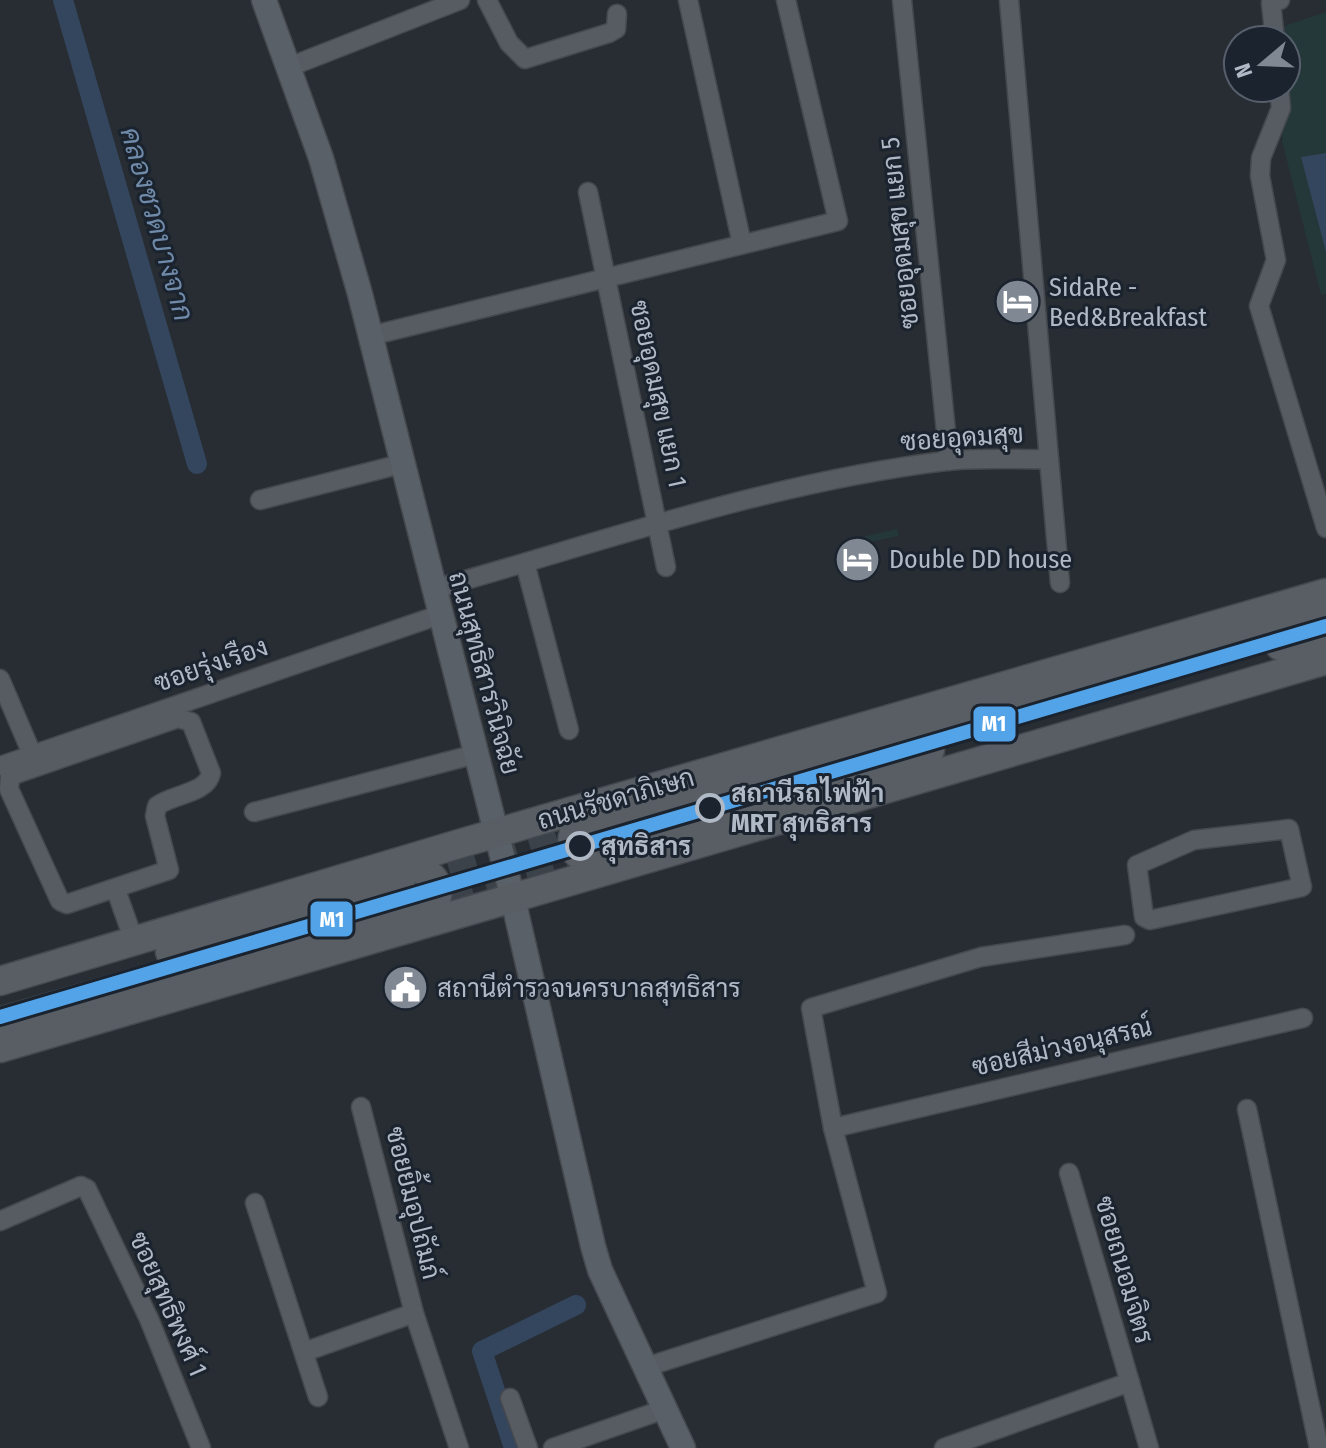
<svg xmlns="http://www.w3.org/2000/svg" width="1326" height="1448" font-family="'Fira Sans Condensed',Sarabun,sans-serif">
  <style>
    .green { fill: #243739 }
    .water { fill: #34465d }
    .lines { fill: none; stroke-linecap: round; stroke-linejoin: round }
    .canal { stroke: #34465d; stroke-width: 20 }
    .primary-tunnel { stroke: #3c4249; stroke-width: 28; stroke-dasharray: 28 14; stroke-linecap: butt }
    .street-casing { stroke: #45494e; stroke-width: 21 }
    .secondary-casing { stroke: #45494e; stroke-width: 27 }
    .primary-casing { stroke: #444950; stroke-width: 31 }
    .street { stroke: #575b62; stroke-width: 18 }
    .secondary { stroke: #5a6067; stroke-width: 24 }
    .primary { stroke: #595d64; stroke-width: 28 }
    .metro-1-casing { stroke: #1a232e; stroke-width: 20 }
    .metro-1 { stroke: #53a3e8; stroke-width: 14 }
    .stop-dot { fill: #1a232e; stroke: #b0b9c6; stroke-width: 4 }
    .labels { text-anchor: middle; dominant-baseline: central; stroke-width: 6; stroke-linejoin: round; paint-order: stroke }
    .street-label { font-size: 26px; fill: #b0b9c6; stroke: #1a232e }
    .poi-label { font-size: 26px; fill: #b0b9c6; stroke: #1a232e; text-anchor: start }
    .stop-label { font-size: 26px; font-weight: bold; fill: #b0b9c6; stroke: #1a232e; text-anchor: start }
    .water-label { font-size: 28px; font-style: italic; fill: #708baa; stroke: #1a232e }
    .line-badge { stroke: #1a232e; stroke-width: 3 }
    .badge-label { font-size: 22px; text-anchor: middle; font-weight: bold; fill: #fff }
  </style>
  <rect width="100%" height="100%" fill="#272d33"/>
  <g class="green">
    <polygon points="1326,12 1326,294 1321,295 1282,141 1286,40 1281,40 1281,27"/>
    <polygon points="897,529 899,536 864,543 862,537"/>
  </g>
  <polygon class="water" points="1326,153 1326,252 1301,157"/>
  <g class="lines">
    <g class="canal">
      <polyline points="63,0 197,464"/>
      <polyline points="514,1448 482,1351 576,1305"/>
    </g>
    <g class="primary-tunnel">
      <polyline points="409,882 596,827"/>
      <polyline points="404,905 598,848"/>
    </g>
    <defs>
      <g id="street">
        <polyline points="487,0 509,43 525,59 609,33 616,29 617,14"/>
        <polyline points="688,0 742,244"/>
        <polyline points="902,0 949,461"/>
        <polyline points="1275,40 1271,3 1280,0"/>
        <polyline points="289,67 460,0"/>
        <polyline points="1279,88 1281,108 1261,158 1260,176 1276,260 1259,306 1326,528"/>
        <polyline points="588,192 666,567"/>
        <polyline points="370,336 838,221 786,0"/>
        <polyline points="1049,459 1060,583"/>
        <polyline points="260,500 401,464"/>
        <polyline points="525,563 569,730"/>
        <path d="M434 589C602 542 771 482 946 461 979 457 1015 460 1049 459L1009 0"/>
        <polyline points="0,679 32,754"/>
        <path d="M178 718 191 722 211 773C207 794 172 794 157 806L155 816 169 870 67 904 60 901 9 789 10 776Z"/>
        <polyline points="0,766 439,615"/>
        <polyline points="254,812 476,754"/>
        <polygon points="1289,829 1302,887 1150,920 1144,917 1137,865 1194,840"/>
        <polyline points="116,890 134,941"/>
        <polyline points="361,1107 414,1313 459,1448"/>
        <polyline points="1247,1109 1319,1448"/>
        <polyline points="833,1128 811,1008 981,957 1125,935"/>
        <polyline points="1069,1173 1149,1448"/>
        <polyline points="255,1203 318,1397"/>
        <polyline points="0,1221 81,1186 87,1189 149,1319 201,1448"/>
        <polyline points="304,1352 414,1313"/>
        <polyline points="646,1367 877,1293 833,1128 1303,1018"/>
        <polyline points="510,1398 528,1448"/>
        <polyline points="553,1448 665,1409"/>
        <polyline points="944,1448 1130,1382"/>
      </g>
      <polyline id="secondary" points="264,0 321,158 360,294 513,899 593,1246 600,1270 683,1448"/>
      <g id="primary">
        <polyline points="1280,646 1326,636"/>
        <path d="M591 806C564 839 564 855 606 868"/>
        <polyline points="598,826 1326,612"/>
        <polyline points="602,847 930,750"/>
        <path d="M398 863C437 870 451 888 423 922"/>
        <polyline points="170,952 401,885"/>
        <polyline points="0,981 462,843 1326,593"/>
        <polyline points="0,1022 404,905"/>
        <polyline points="0,1048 1326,660"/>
      </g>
    </defs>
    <use href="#street" class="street-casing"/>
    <use href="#secondary" class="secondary-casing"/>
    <use href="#primary" class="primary-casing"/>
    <use href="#street" class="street"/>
    <use href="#secondary" class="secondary"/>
    <use href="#primary" class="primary"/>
    <defs>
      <polyline id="metro-1" points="0,1017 1326,626"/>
    </defs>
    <use href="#metro-1" class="metro-1-casing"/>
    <use href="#metro-1" class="metro-1"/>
  </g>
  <defs>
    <symbol id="hotel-disc" viewBox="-11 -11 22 22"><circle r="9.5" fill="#808893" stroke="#1a232e"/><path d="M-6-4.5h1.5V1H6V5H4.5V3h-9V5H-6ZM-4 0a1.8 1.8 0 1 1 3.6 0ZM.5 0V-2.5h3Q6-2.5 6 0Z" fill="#fff"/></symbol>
    <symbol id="civic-disc" viewBox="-11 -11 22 22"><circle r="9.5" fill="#808893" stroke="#1a232e"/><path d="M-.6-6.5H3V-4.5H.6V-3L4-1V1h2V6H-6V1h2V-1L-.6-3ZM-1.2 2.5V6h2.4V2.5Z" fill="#fff"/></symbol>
  </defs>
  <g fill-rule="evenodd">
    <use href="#hotel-disc" x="992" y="276" width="51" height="51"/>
    <use href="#hotel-disc" x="832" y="534" width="51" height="51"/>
    <use href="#civic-disc" x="380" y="962" width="51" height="51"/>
  </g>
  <g class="stop-dot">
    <circle cx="710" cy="808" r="13"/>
    <circle cx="580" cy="846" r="13"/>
  </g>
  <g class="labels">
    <g class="street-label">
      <text transform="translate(900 233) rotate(-96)">ซอยอุดมสุข แยก 5</text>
      <text transform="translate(658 394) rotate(78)">ซอยอุดมสุข แยก 1</text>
      <text transform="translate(962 438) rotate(-4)">ซอยอุดมสุข</text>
      <text transform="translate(211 665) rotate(-19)">ซอยรุ่งเรือง</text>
      <text transform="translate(484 673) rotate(75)">ถนนสุทธิสารวินิจฉัย</text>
      <text transform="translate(616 799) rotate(-16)">ถนนรัชดาภิเษก</text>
      <text transform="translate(1062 1047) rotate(-13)">ซอยสีม่วงอนุสรณ์</text>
      <text transform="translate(413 1203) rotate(76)">ซอยยิ้มอุปถัมภ์</text>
      <text transform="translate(1124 1270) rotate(74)">ซอยถนอมจิตร</text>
      <text transform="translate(168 1304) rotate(66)">ซอยสุทธิพงศ์ 1</text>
    </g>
    <g class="poi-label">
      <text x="1049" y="287">SidaRe -<tspan x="1049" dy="30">Bed&amp;Breakfast</tspan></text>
      <text x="889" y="559">Double DD house</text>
      <text x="437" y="988">สถานีตำรวจนครบาลสุทธิสาร</text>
    </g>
    <g class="stop-label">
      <text x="731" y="793">สถานีรถไฟฟ้า<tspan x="731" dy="30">MRT สุทธิสาร</tspan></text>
      <text x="601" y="846">สุทธิสาร</text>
    </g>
    <g class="water-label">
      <text transform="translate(157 224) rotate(74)">คลองชวดบางจาก</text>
    </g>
  </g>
  <g class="line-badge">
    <rect x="972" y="705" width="45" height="38" rx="8" fill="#53a3e8"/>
    <rect x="309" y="900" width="45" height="38" rx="8" fill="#53a3e8"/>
  </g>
  <g class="badge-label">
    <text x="994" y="731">M1</text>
    <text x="332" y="927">M1</text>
  </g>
  <g transform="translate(1262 64) rotate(251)"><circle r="38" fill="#1a232e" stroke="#565f6b" stroke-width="2"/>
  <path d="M0-6L14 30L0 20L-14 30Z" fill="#808893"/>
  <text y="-12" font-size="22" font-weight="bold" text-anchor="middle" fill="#b0b9c6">N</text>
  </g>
</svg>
